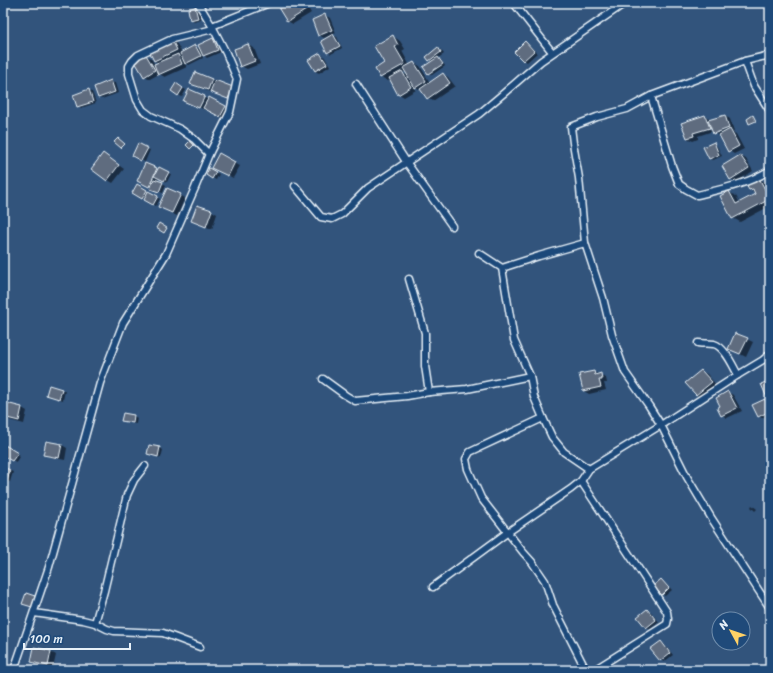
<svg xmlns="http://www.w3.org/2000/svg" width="773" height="673" font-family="Sriracha,sans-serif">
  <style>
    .shadow { fill: #0007; fill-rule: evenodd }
    .building { fill: #5f6c7f; stroke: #e8f1f8 }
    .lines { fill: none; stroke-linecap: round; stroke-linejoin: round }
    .street-casing { stroke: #e8f1f8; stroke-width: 9 }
    .street { stroke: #1f4a7a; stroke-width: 6 }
  </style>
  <rect width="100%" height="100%" fill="#32547c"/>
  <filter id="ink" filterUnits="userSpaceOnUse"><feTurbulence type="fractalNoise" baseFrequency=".025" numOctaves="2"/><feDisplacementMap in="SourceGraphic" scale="8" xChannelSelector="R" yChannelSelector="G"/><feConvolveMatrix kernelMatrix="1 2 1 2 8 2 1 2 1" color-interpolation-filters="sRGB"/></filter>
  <g filter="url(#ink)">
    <g class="shadow">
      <polygon points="290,3 305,3 311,13 293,24 287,21"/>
      <polygon points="195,8 199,10 201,19 194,21 191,19"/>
      <polygon points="325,15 330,18 336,33 332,35 337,37 342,48 331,54 328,52 330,37 329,36 324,38 319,35"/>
      <path d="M393 36 400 41 405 49 402 51 410 66 414 63 420 66 430 83 443 74 448 77 455 86 433 101 428 98 421 90 413 86 416 90 404 97 399 94 391 80 388 81 381 77 385 63ZM406 71 409 76 403 73Z"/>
      <polygon points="213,39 216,41 221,52 207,58 202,54 203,58 189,65 185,63 187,67 165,77 159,74 150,79 145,76 145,55 151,58 155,65 159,63 154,61 172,41 177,44 182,53 195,46 201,50"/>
      <polygon points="525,43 528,44 537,53 527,62 524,60 515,52"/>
      <polygon points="248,45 254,48 260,64 247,69 241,66"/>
      <polygon points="438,48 441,50 444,54 438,58 441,60 445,66 432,75 429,73 425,67 433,62 430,60"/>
      <polygon points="320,54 324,56 330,66 319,73 315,71"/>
      <polygon points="195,74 232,88 238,91 234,101 197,87 192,84"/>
      <polygon points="111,82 115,83 118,93 102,99 99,98"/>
      <polygon points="176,84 186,90 182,97 172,91"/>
      <polygon points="89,90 92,92 96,103 81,108 78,106"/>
      <polygon points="189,90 209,100 210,98 231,109 226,119 206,109 205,110 190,103"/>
      <path d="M705 116 711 119V120L725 116 730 119 734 131 732 132 736 134 744 149 734 154 729 151 721 136H719L714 133 713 131 698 136V139L693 141 687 138ZM706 124 712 128V130L705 126Z"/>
      <polygon points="714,144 717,146 722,156 713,160 709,159"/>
      <polygon points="147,149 150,150 145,162 136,158"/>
      <polygon points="219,155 240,166 233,178 218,170"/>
      <polygon points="740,156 746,159 753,171 736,182 731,179"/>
      <polygon points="109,158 124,169 113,183 108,180"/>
      <polygon points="146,164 158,170 159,168 171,174 167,182 159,178 158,181 166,185 163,193 155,190 152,188 144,184"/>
      <polygon points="210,170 219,174 216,180 207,175"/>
      <polygon points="759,179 767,183 770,190 770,206 740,222 733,218 729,192 736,196 740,203 757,194 750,190"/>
      <polygon points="138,185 160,199 156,206 133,192"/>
      <polygon points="180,195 185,198 177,216 165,210"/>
      <polygon points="198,206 212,211 217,214 212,229 198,224 192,221"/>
      <polygon points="736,334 753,342 746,357 734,351"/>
      <polygon points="701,371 707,374 716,385 702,398 697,395 687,384"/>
      <polygon points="594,372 606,378 607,383 604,383 606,390 589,394 584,391"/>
      <polygon points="3,386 5,387 3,399"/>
      <polygon points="50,386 65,391 63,400 47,395"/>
      <polygon points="728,392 733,395 742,411 727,418 722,415 722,407"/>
      <polygon points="765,400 768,402 770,406 770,414 762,418 758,416"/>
      <polygon points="7,404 22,408 27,411 24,424 9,420 4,417"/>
      <polygon points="134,416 137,418 136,424 126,422 122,421"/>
      <polygon points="47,442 62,445 67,448 65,460 50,457 45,454"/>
      <polygon points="3,445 20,455 16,462 3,455"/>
      <polygon points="150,446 160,448 163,450 161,458 151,455 148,454"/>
      <polygon points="3,468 13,472 10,482 3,480"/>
      <polygon points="752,505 757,509 755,511 751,507"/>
      <polygon points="661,580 664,582 672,590 665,596 662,594"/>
      <polygon points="647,610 651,612 659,622 650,629 647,627"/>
      <polygon points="661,642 664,644 673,655 664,662 661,660"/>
      <polygon points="51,652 56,655 53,668 37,665 32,662"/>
    </g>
    <g class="building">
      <polygon points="289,3 302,3 306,10 287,22 279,9"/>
      <polygon points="195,7 198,18 190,20 188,9"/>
      <polygon points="325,14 332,30 318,36 312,20"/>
      <polygon points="333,34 340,46 327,53 321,41"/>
      <polygon points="393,35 398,45 395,47 405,64 380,78 375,69 384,63 374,46"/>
      <polygon points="213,38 218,50 203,56 198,45"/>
      <polygon points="172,40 177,50 154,61 149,51"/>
      <polygon points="525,41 534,51 523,61 514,52"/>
      <polygon points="248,44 255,61 240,67 234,49"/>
      <polygon points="195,45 201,56 185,64 180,53"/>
      <polygon points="438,47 441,52 429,61 426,57"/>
      <polygon points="145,53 155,70 144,77 134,60"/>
      <polygon points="320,53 327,64 315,71 308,60"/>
      <polygon points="178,54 182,64 158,75 154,64"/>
      <polygon points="438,57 443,64 428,74 423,67"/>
      <polygon points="414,62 426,81 415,88 403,68"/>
      <polygon points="402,71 411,87 398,95 389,78"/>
      <polygon points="195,72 212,79 208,90 190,84"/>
      <polygon points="443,73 450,83 427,99 420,89"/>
      <polygon points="111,80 115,92 98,98 94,87"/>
      <polygon points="215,80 233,87 228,99 210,92"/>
      <polygon points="176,83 183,88 178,96 171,91"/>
      <polygon points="89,89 93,102 77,107 73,95"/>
      <polygon points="189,89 205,96 199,108 183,101"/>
      <polygon points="209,97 226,106 220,117 203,108"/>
      <polygon points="705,115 710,128 693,133 694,136 687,138 681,123"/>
      <polygon points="725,115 729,128 713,134 708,120"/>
      <polygon points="753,115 756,121 749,124 747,119"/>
      <polygon points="730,129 739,146 728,152 719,135"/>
      <polygon points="118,138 125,144 121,148 114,142"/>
      <polygon points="192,139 196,143 190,149 186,145"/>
      <polygon points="714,142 719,155 709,159 703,147"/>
      <polygon points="138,143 148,148 141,161 132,156"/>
      <polygon points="103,153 119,165 107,181 91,169"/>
      <polygon points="219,153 235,162 228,176 211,168"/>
      <polygon points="740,155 749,168 730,180 722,166"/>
      <polygon points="145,163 157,168 149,187 137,181"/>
      <polygon points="159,167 169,172 164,181 154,176"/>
      <polygon points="209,168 216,172 212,179 206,175"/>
      <polygon points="759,178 770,199 732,219 720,196 729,191 736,204 755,194 753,189 749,190 746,185"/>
      <polygon points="154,179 163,182 159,192 150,189"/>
      <polygon points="137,184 147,190 142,199 132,193"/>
      <polygon points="167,188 181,194 172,213 158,207"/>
      <polygon points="148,191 158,196 153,205 144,200"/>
      <polygon points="197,205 212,210 206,227 191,221"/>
      <polygon points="159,223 167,228 164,233 156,228"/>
      <polygon points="735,333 748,338 740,354 728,349"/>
      <polygon points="701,370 712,382 696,395 685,383"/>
      <polygon points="594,371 595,375 601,373 602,380 599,380 601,387 583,391 579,374"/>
      <polygon points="770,380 770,396 767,398 761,384"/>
      <polygon points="49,385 62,389 59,399 46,395"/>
      <polygon points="728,391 737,408 721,416 717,408 720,406 716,398"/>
      <polygon points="765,399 770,411 758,417 752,405"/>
      <polygon points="6,403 22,407 19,421 3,417"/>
      <polygon points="123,413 134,415 133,423 121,421"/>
      <polygon points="46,441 62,444 59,458 43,455"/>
      <polygon points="3,444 18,453 12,461 3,456"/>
      <polygon points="149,445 160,447 158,457 147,454"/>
      <polygon points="3,467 10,470 7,481 3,480"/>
      <polygon points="661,579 669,588 662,595 653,586"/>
      <polygon points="26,593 35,596 32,607 22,604"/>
      <polygon points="647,609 656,620 646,628 637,617"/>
      <polygon points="661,641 670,653 660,661 650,649"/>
      <polygon points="34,647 51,651 48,666 31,662"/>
    </g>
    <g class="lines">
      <defs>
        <g id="street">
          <polyline points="198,3 212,26 269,3"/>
          <polyline points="516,6 552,52"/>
          <polyline points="745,61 754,86 770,111"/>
          <polyline points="356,84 407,163 452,226"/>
          <path d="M651 96 672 166 679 184 686 189 697 195C722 189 748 184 770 170"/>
          <polyline points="209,154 194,139 180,129 151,116 143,110 137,100 129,74 129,66 132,61 138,55 172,39 213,29"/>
          <polyline points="295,186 321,217 332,219 342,214 368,188 479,114 504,93 541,61 625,3"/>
          <polyline points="479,253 502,268 514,340 530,376 534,397 543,418 552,437 564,452 589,469"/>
          <polyline points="502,268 539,256 585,243"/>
          <polyline points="409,279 425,333 425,366 429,392"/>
          <path d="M698 343C703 344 709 343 714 344 725 347 733 366 738 375"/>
          <polyline points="770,354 763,360 738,375 661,425 687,477 712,519 770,608"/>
          <polyline points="323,379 345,395 355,401 407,396 429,392 467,389 530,376"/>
          <polyline points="543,418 470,452 466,459 468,469 481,498 523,552 532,562 545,581 553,605 586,670"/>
          <polyline points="433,587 508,532 571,489 581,481"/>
          <polyline points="34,613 83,620 95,623 107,629 114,631 163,633 200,647"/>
          <polyline points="95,623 104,591 127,495 134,480 145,466"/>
          <polyline points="14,670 49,567 100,383 123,323 166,254 195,188 209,154 230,112 237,79 226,53 212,26"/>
          <polyline points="594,670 667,624 668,619 667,612 581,481 589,469 661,425 649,406 625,372 612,335 603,298 585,243 579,178 573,143 571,127 597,117 627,109 651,96 745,61 770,55"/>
        </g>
      </defs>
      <use href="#street" class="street-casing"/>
      <use href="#street" class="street"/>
    </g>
  </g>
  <rect width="773" height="673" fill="none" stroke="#1f4a7a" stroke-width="16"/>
  <rect x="8" y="8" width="757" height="657" fill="none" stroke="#e8f1f8" stroke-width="1.5" filter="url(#ink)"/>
  <g transform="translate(731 631) rotate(310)"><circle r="19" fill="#1f4a7a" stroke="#6f8dac"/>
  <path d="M0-3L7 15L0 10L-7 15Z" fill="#ffd166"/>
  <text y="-6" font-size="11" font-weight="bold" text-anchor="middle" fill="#e8f1f8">N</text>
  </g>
  <path d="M24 643v6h106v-6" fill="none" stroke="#e8f1f8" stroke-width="2"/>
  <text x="30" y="643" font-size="12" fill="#e8f1f8" stroke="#1f4a7a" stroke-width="3" paint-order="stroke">100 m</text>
</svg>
